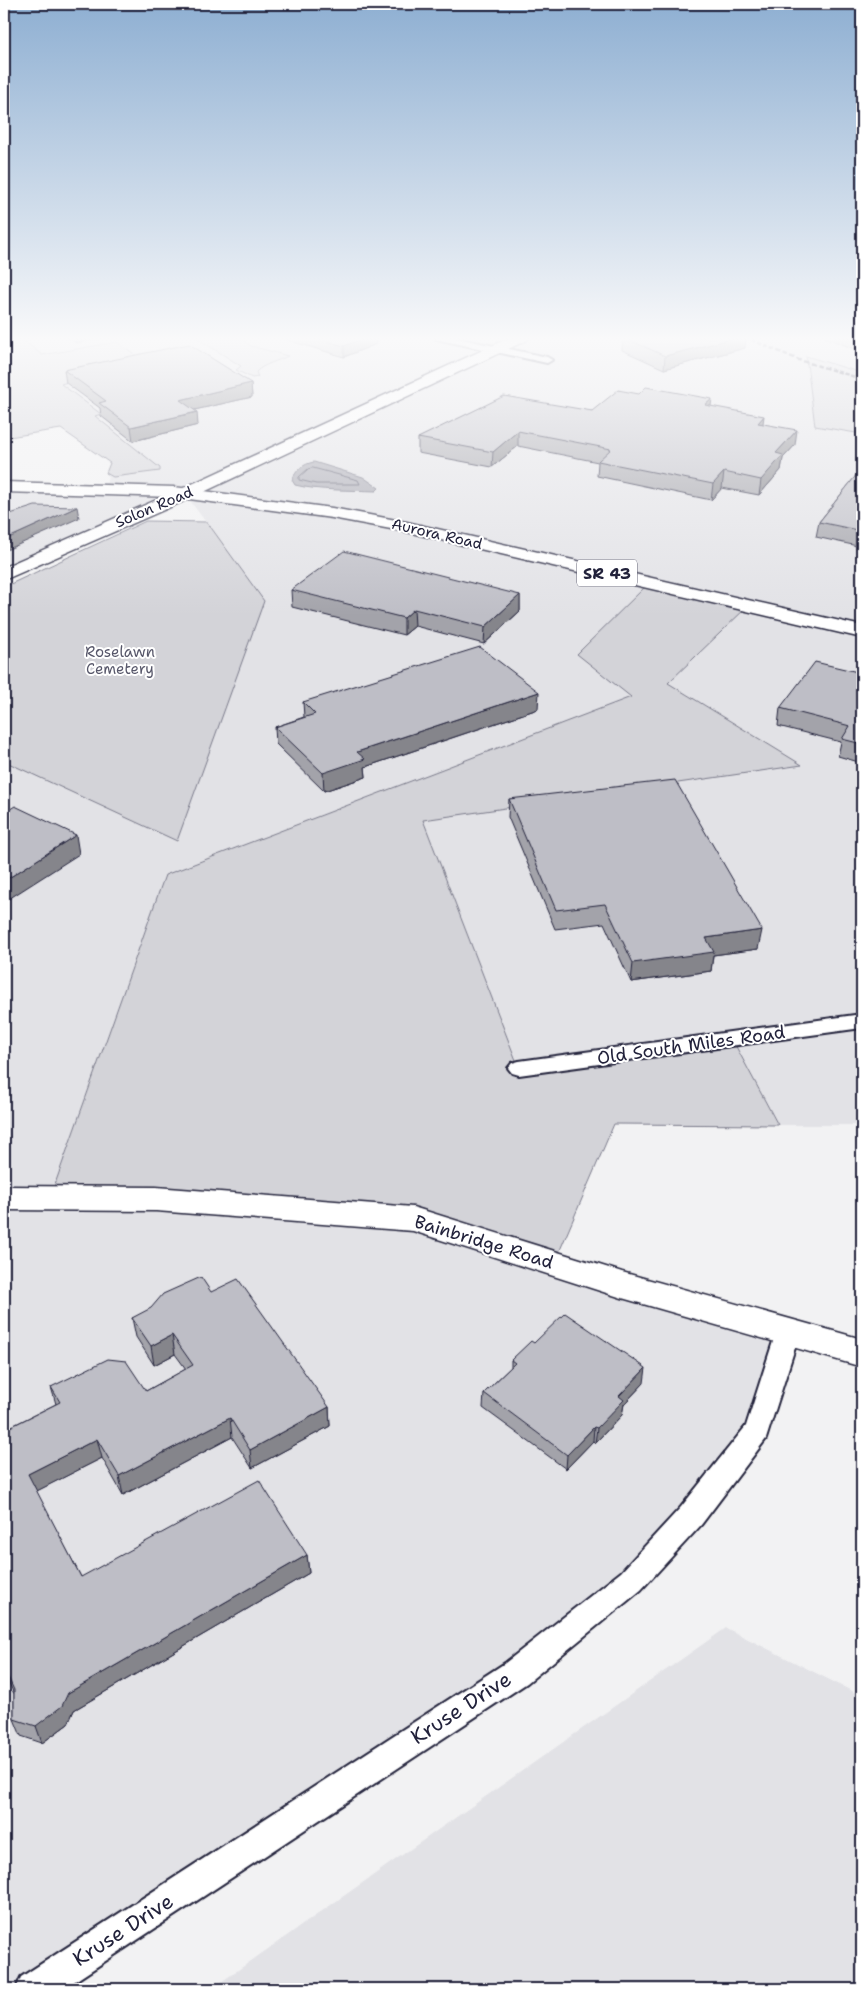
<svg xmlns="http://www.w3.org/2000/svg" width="866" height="1993" font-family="'Shantell Sans',sans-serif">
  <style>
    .built { fill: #e2e2e6 }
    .green { fill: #d3d3d8; stroke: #7a7a8a }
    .water { fill: #a8a8b2; stroke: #727282 }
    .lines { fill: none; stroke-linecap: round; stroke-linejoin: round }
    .shore { stroke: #58586b; stroke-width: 1 }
    .street-casing { stroke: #22223b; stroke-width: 4 }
    .secondary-casing { stroke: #22223b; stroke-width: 3 }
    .primary-casing { stroke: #22223b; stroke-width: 3 }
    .street { fill: #fff; fill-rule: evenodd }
    .secondary { fill: #fff; fill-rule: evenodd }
    .primary { fill: #fff; fill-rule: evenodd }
    .rail { stroke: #22223b; stroke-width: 2.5; stroke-dasharray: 4.5 2.5; stroke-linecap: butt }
    .wall { fill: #a3a3aa; stroke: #22223b }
    .shaded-wall { fill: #85858b; stroke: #22223b }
    .building { fill: #bebec6; stroke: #22223b }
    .labels { text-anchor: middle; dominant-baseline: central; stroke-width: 4; stroke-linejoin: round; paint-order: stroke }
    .far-street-label { font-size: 15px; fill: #22223b; stroke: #fff }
    .far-park-label { font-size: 15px; fill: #57576a; stroke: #fff }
    .shield { fill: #fff; stroke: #646476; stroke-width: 1 }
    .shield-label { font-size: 16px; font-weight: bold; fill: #22223b }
    .street-label { font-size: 18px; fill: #22223b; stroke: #fff }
    .near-street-label { font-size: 21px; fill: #22223b; stroke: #fff }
  </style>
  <rect width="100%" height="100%" fill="#f2f2f3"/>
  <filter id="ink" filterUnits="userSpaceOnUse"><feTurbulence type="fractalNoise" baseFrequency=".02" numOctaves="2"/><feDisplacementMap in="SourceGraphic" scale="10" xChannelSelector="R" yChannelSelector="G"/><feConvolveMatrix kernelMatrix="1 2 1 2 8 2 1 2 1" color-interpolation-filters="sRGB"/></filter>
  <g filter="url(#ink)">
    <g class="built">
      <polygon points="4,337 862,337 862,1125 778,1125 732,1039 519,1068 423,820 801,765 668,683 165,875 50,1198 413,1219 788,1332 757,1431 691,1516 516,1673 33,1989 4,1989 4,758 264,601 185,494 145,510 4,574 4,487 105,489 111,464"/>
      <polygon points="726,1628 862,1696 862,1989 211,1989"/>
    </g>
    <g class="green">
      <polygon points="4,337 19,337 42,355 117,342 137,356 102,372 61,384 101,414 95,416 160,468 160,471 113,477 106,473 110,463 61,429 9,437 5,431 9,421 4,412"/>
      <path d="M195 337 240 338 251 346 288 356C279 361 263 364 256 372L258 377 252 378 236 370 241 366Z"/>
      <polygon points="806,356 862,373 862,434 815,426"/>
      <polygon points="146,521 207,522 264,601 177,841 4,761 4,587"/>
      <polygon points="649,583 748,606 668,683 802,765 423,820 519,1068 732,1039 778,1125 614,1124 554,1264 413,1219 50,1198 165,875 631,697 577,654"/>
    </g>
    <path class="water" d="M314 462 363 477 379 488 376 491C352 490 318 491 295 485L292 480C296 470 303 464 314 462Z"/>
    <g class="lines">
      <polygon class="shore" points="313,468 358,480 360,484 316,484 299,480 299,477 308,469"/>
      <defs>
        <g id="street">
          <polygon points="435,337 452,337 547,357 552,360 547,363 436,339"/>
          <polygon points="862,1014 862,1028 519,1075 512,1073 508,1068 512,1063 519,1061"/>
          <polygon points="788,1322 797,1325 800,1332 766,1439 701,1525 641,1590 527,1683 63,1989 16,1989 21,1977 505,1663 621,1572 681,1507 746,1426 776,1332 779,1325"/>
        </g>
        <g id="secondary">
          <polygon points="511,337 529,337 527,340 191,498 4,580 4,567 179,490"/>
          <polygon points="4,1186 156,1187 413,1207 622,1272 862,1339 862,1367 622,1298 413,1231 156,1211 4,1210"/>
        </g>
        <polygon id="primary" points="4,482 174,487 332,508 407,522 862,626 862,638 407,532 332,518 174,497 4,492"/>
      </defs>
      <use href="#street" class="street-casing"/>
      <use href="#secondary" class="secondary-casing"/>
      <use href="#primary" class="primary-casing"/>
      <use href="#street" class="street"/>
      <use href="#secondary" class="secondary"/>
      <use href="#primary" class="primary"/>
      <polyline class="rail" points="745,337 799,360 862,379"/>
    </g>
    <g class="wall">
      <polygon points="67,337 108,337 76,343"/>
      <polygon points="277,337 376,337 376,344 344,357"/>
      <polygon points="623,337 745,348 664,369 622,350"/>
      <polygon points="824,337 862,337 862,352"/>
      <polygon points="64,370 251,383 252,397 194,410 198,425 133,441 101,416 100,408 66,383"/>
      <polygon points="711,407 763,424 795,445 783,458 781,470 759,495 722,488 711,500 597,476 598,462 518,446 492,467 418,453 418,438 592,411"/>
      <polygon points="862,468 862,547 816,537 819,522"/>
      <polygon points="291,590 520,595 520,611 484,644 415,626 404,635 292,607"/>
      <polygon points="862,673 862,763 838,756 841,742 778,726 780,708"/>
      <polygon points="303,702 538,709 365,767 366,777 324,791 276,744 275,727 304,717"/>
      <polygon points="509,799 758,949 713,955 711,971 631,982 604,923 555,929 508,817"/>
      <polygon points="211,1292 329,1407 330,1426 252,1468 232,1437 123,1495 102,1458 36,1491 81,1577 307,1555 309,1573 74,1710 68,1724 42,1743 21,1736 14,1719 14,1694 4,1672 4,1430 56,1404 51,1387 146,1391 186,1369 175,1354 154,1365 136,1337 132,1318"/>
      <polygon points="534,1343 644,1383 624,1404 622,1415 595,1443 593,1441 566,1469 483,1408 484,1393 511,1367 511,1360"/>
    </g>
    <g class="shaded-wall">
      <polygon points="75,337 108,337 76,343"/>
      <polygon points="367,337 376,337 376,344 344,357 344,346"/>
      <polygon points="738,337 746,337 745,348 664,369 665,356"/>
      <polygon points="251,383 252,397 181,413 180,400"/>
      <polygon points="712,399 710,413 705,405"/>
      <polygon points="197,412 198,425 133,441 131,427"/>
      <polygon points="764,416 762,431 758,423"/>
      <polygon points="797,430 795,445 783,458 781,470 759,495 761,480 776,453"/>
      <polygon points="518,431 518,446 492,467 493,452"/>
      <polygon points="724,472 722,488 711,500 713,484"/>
      <polygon points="77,507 79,518 4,551 4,540"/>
      <polygon points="520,595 520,611 484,644 485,627"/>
      <polygon points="414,609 415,626 404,635 404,618"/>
      <polygon points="539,692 538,709 365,767 366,777 324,791 323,773 357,752"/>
      <polygon points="76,835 79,854 4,902 4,881"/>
      <polygon points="762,930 758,949 713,955 711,971 631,982 633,963 706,938"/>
      <polygon points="172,1335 175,1354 154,1365 151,1346"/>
      <polygon points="646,1368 644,1383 624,1404 622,1415 595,1443 597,1428 619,1396"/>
      <polygon points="329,1407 330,1426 252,1468 250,1450"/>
      <polygon points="230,1418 232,1437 123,1495 119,1476"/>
      <polygon points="594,1427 593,1441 566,1469 567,1455"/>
      <polygon points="97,1439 102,1458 33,1493 28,1474"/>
      <polygon points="307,1555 309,1573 74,1710 68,1724 42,1743 36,1726 68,1693"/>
    </g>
    <g class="building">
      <polygon points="312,337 367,337 344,346"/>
      <polygon points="623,337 738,337 665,356"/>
      <polygon points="189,344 251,383 180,400 197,412 131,427 99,403 106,401 64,370"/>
      <polygon points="646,387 712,399 705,405 764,416 758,423 797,430 776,453 783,455 761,480 724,472 713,484 598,461 611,449 518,431 493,452 418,438 504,396 592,411 618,390 639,394"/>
      <polygon points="862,468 862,531 819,522"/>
      <polygon points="35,506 77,507 4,540 4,516"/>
      <polygon points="344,551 520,595 485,627 414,609 404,618 291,590"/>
      <polygon points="480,647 539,692 357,752 365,759 323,773 275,727 315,714 303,702"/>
      <polygon points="815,662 862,673 862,744 842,739 850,726 780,708"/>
      <polygon points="675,780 762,930 706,938 714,952 633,963 605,904 556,910 509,799"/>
      <polygon points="15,806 76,835 4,881 4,813"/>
      <polygon points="201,1277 211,1292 238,1279 329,1407 250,1450 230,1418 119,1476 97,1439 28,1474 81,1577 259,1480 307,1555 68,1693 62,1706 36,1726 14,1719 14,1690 4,1668 4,1430 60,1402 51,1387 108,1359 126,1361 146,1391 193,1365 172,1335 151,1346 132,1318 151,1308 163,1294"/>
      <polygon points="565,1313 646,1368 619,1396 624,1400 597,1428 594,1427 567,1455 484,1393 515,1363 511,1360 531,1341 534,1343"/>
    </g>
  </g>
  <linearGradient id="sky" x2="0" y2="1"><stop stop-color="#8eafd2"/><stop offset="0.55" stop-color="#f9f9fa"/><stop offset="1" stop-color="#f9f9fa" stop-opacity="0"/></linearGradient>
  <rect width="866" height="616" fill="url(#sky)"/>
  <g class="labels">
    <g class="far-street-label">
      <text transform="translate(154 507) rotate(-23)">Solon Road</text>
      <text transform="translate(437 534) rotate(13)">Aurora Road</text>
    </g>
    <g class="far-park-label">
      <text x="120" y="652">Roselawn<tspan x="120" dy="17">Cemetery</tspan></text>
    </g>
    <rect class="shield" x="577" y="559.5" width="60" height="27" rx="4"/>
    <g class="shield-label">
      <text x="607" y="573">SR 43</text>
    </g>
    <g class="street-label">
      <text transform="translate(691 1045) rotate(-8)">Old South Miles Road</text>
      <text transform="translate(484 1242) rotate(17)">Bainbridge Road</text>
    </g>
    <g class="near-street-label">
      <text transform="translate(461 1708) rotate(-33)">Kruse Drive</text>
      <text transform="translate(123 1930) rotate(-33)">Kruse Drive</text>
    </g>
  </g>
  <rect width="866" height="1993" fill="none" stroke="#fff" stroke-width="20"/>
  <rect x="10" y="10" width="846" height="1973" fill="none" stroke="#22223b" stroke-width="2" filter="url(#ink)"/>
</svg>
